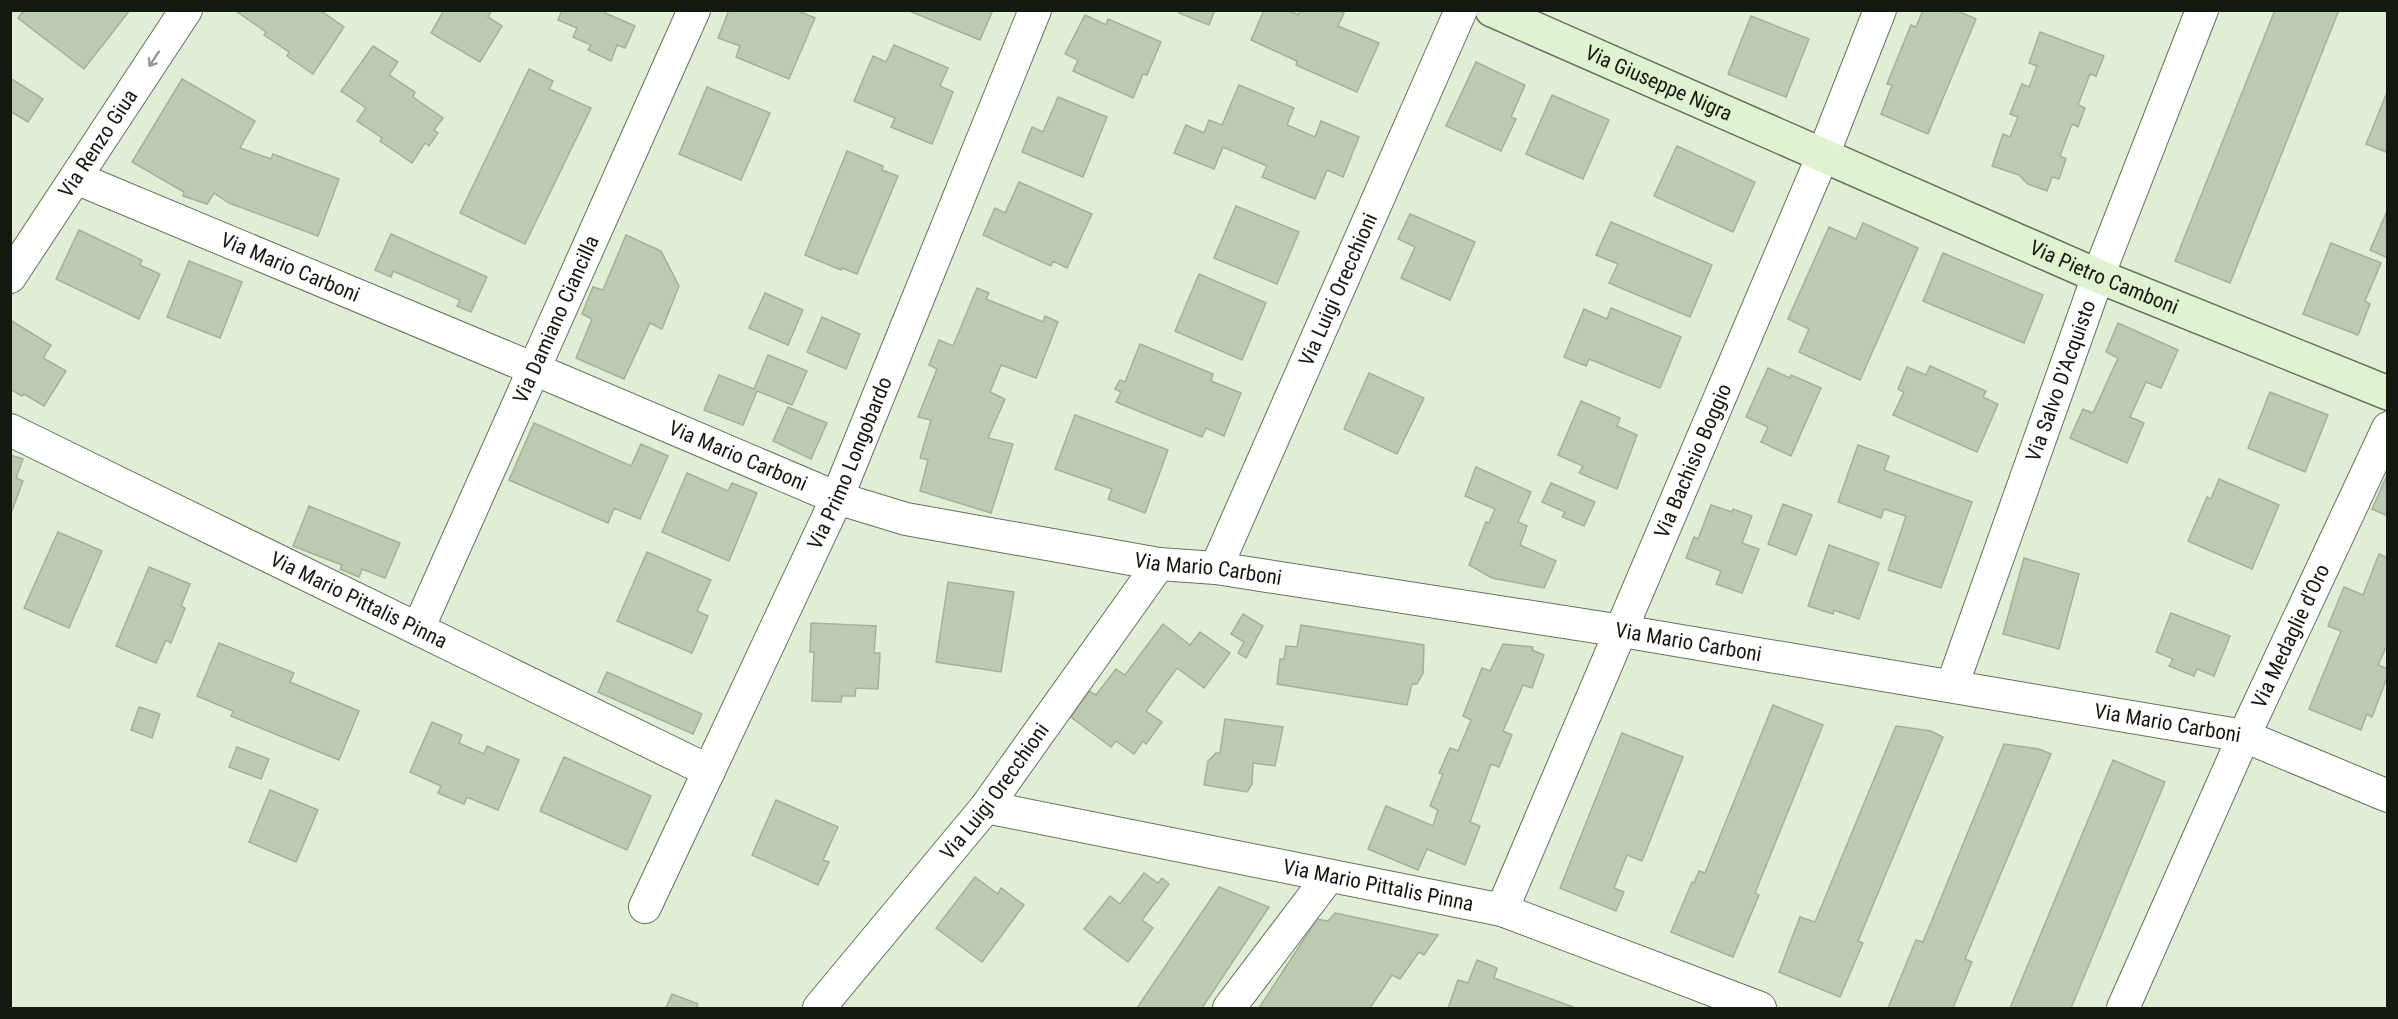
<svg xmlns="http://www.w3.org/2000/svg" width="2398" height="1019" font-family="'Roboto Condensed',sans-serif">
  <style>
    .building { fill: #bccab1; stroke: #a3b198; stroke-width: 1.5 }
    .lines { fill: none; stroke-linecap: round; stroke-linejoin: round }
    .street-casing { stroke: #66735c; stroke-width: 34 }
    .secondary-casing { stroke: #66735c; stroke-width: 36 }
    .street { stroke: #fff; stroke-width: 32 }
    .secondary { stroke: #e0f2cf; stroke-width: 33 }
    .oneway { stroke: #969894 }
    .labels { text-anchor: middle; dominant-baseline: central; stroke-width: 5; stroke-linejoin: round; paint-order: stroke }
    .street-label { font-size: 21px; fill: #151a11; stroke: #fff }
  </style>
  <rect width="100%" height="100%" fill="#dfeed4"/>
  <g class="building">
    <polygon points="24,10 130,10 84,69 18,18"/>
    <polygon points="320,10 344,27 313,74 287,56 289,52 264,35 266,32 236,11"/>
    <polygon points="444,10 492,10 488,17 502,26 480,62 431,33"/>
    <polygon points="562,10 605,10 605,13 635,26 625,48 617,45 611,61 588,50 591,45 573,37 577,28 558,20"/>
    <polygon points="729,10 796,10 815,18 789,79 736,57 740,46 718,38"/>
    <polygon points="907,10 993,10 980,40"/>
    <polygon points="1180,10 1215,10 1209,25 1179,13"/>
    <polygon points="1264,10 1288,10 1298,15 1300,10 1339,10 1344,13 1338,26 1379,43 1357,92 1296,65 1297,61 1251,40"/>
    <polygon points="1923,10 1955,10 1976,19 1928,134 1881,114 1892,85 1887,84 1911,25 1916,27"/>
    <polygon points="2275,10 2339,10 2230,283 2175,261"/>
    <polygon points="1085,15 1106,25 1108,19 1161,42 1147,75 1143,74 1133,98 1073,71 1078,60 1065,54"/>
    <polygon points="1751,16 1809,39 1786,97 1728,74"/>
    <polygon points="2040,32 2104,56 2096,76 2090,74 2078,105 2085,108 2078,127 2072,124 2060,156 2066,159 2059,179 2052,177 2047,191 2028,184 2019,175 1992,166 2003,134 2010,137 2018,117 2010,114 2022,84 2029,87 2037,66 2029,63"/>
    <polygon points="894,45 948,68 940,86 953,92 932,144 891,127 895,118 854,101 873,56 886,62"/>
    <polygon points="373,46 398,62 389,75 415,92 413,97 443,118 434,130 438,133 429,146 425,143 412,163 380,141 382,138 357,121 366,108 341,91"/>
    <polygon points="1476,62 1525,85 1511,117 1516,119 1501,151 1446,126"/>
    <polygon points="529,69 553,81 549,89 591,108 525,244 460,213"/>
    <polygon points="10,78 43,99 28,122 10,111"/>
    <polygon points="182,79 255,121 240,148 271,159 273,154 339,179 318,236 229,203 214,193 207,204 183,196 184,192 132,162"/>
    <polygon points="1239,85 1294,108 1287,125 1315,137 1321,121 1359,137 1343,177 1327,170 1315,199 1262,177 1267,166 1223,147 1214,169 1174,153 1186,125 1204,133 1209,120 1222,125"/>
    <polygon points="707,87 770,113 741,180 679,154"/>
    <polygon points="2388,90 2388,153 2366,144"/>
    <polygon points="1552,95 1609,120 1583,179 1526,154"/>
    <polygon points="1058,97 1107,117 1083,177 1022,152 1032,127 1043,132"/>
    <polygon points="1677,146 1755,182 1733,232 1654,196"/>
    <polygon points="847,151 883,166 882,170 898,176 857,274 842,268 841,270 805,255"/>
    <polygon points="1019,182 1092,214 1067,268 1053,261 1051,266 983,235 995,208 1005,213"/>
    <polygon points="1236,206 1299,232 1277,284 1214,258"/>
    <polygon points="2388,209 2388,258 2370,250"/>
    <polygon points="1410,214 1475,242 1450,300 1401,278 1415,247 1398,239"/>
    <polygon points="1611,222 1712,265 1690,317 1609,283 1618,264 1596,255"/>
    <polygon points="1863,223 1918,248 1860,380 1799,352 1809,329 1788,319 1829,227 1856,239"/>
    <polygon points="79,230 142,260 140,265 160,274 139,319 56,279"/>
    <polygon points="391,234 487,277 471,312 457,306 460,300 393,271 391,277 375,270"/>
    <polygon points="626,235 661,251 679,286 662,329 650,323 624,379 576,358 592,319 582,314 593,287 603,290"/>
    <polygon points="2331,243 2381,263 2365,301 2370,304 2358,335 2303,314"/>
    <polygon points="1943,253 2043,295 2024,343 1923,301"/>
    <polygon points="189,261 242,282 220,338 167,317"/>
    <polygon points="1199,274 1266,303 1242,360 1175,331"/>
    <polygon points="977,288 989,293 986,299 1043,322 1045,316 1058,322 1036,378 1001,365 990,392 1005,399 988,438 1013,444 991,513 920,491 928,460 920,458 931,420 918,417 937,369 929,365 939,340 953,346"/>
    <polygon points="765,293 803,310 788,345 749,328"/>
    <polygon points="1611,308 1681,337 1660,388 1589,359 1586,366 1564,357 1584,309 1607,319"/>
    <polygon points="822,317 860,334 846,369 807,352"/>
    <polygon points="10,320 51,345 43,358 66,371 44,406 24,394 22,396 10,389"/>
    <polygon points="2118,323 2178,350 2161,388 2146,382 2130,417 2144,423 2127,463 2070,438 2083,409 2093,413 2118,358 2106,352"/>
    <polygon points="1140,344 1213,374 1211,381 1241,393 1224,436 1206,428 1202,437 1116,402 1121,392 1115,389 1120,380 1125,382"/>
    <polygon points="768,355 807,371 792,405 757,391 743,425 704,410 719,375 754,389"/>
    <polygon points="1930,366 1986,391 1983,397 1998,404 1977,452 1893,415 1904,392 1898,389 1907,367 1926,375"/>
    <polygon points="1768,368 1790,378 1791,375 1821,388 1791,456 1761,442 1768,427 1746,417"/>
    <polygon points="1369,373 1424,398 1397,454 1344,429"/>
    <polygon points="2270,392 2328,415 2305,472 2248,448"/>
    <polygon points="1581,401 1620,418 1617,426 1637,435 1617,489 1579,473 1583,466 1558,455"/>
    <polygon points="788,407 827,423 811,459 773,441"/>
    <polygon points="1075,415 1168,450 1145,513 1108,499 1112,489 1055,469"/>
    <polygon points="534,423 631,466 641,444 668,456 640,519 614,508 608,523 509,480"/>
    <polygon points="1858,445 1889,456 1884,470 1972,502 1941,588 1888,570 1906,516 1884,509 1881,518 1838,502"/>
    <polygon points="10,455 23,459 16,478 23,481 10,516"/>
    <polygon points="1476,467 1531,492 1518,522 1527,526 1520,545 1556,561 1544,588 1492,578 1469,565 1486,522 1489,523 1495,509 1465,496"/>
    <polygon points="687,473 728,491 732,483 757,493 729,561 662,532"/>
    <polygon points="2388,473 2388,516 2372,509"/>
    <polygon points="2219,479 2279,505 2252,569 2188,541 2207,497 2211,499"/>
    <polygon points="1551,483 1595,502 1584,526 1562,517 1565,512 1542,502"/>
    <polygon points="1783,504 1812,515 1796,555 1768,544"/>
    <polygon points="1711,505 1732,512 1733,509 1752,516 1742,543 1759,549 1742,593 1716,584 1721,571 1686,558 1694,537 1698,539"/>
    <polygon points="309,506 400,543 385,578 362,569 359,577 340,569 342,565 293,546"/>
    <polygon points="58,532 102,551 69,628 24,608"/>
    <polygon points="1829,545 1879,563 1859,619 1834,610 1833,614 1808,606"/>
    <polygon points="647,552 711,580 697,611 708,616 692,653 617,621"/>
    <polygon points="2379,554 2388,558 2388,643 2378,665 2388,669 2388,675 2372,717 2367,714 2361,730 2309,709 2341,631 2328,626 2344,587 2363,595"/>
    <polygon points="2024,558 2079,574 2059,649 2003,634"/>
    <polygon points="149,567 190,584 181,606 185,608 171,643 166,640 156,663 116,646"/>
    <polygon points="948,582 1014,592 1001,672 936,662"/>
    <polygon points="2171,613 2230,636 2214,676 2197,669 2194,676 2169,666 2173,659 2156,652"/>
    <polygon points="1243,614 1263,626 1246,658 1238,653 1244,642 1231,634"/>
    <polygon points="811,623 876,626 874,653 880,653 878,689 856,688 855,696 842,696 841,702 812,701 814,652 810,652"/>
    <polygon points="1163,624 1190,645 1200,632 1230,653 1204,688 1177,668 1146,711 1162,722 1146,744 1143,741 1134,754 1116,741 1111,747 1071,717 1089,691 1096,695 1116,669 1125,675"/>
    <polygon points="1301,625 1424,645 1423,673 1417,684 1412,684 1407,705 1277,684 1280,659 1284,659 1286,646 1297,647"/>
    <polygon points="219,643 294,673 290,682 359,711 339,760 231,716 233,711 197,696"/>
    <polygon points="1503,644 1533,647 1532,650 1544,655 1532,688 1523,685 1503,731 1512,735 1499,767 1491,764 1470,822 1480,826 1465,865 1427,849 1418,870 1368,849 1386,806 1433,826 1438,810 1430,806 1443,774 1439,773 1450,748 1458,751 1471,720 1463,716 1482,668 1490,671"/>
    <polygon points="607,672 702,714 693,734 598,692"/>
    <polygon points="1773,705 1823,725 1755,893 1759,895 1733,957 1671,932 1692,882 1694,883 1699,871 1705,873"/>
    <polygon points="139,707 160,714 152,738 131,730"/>
    <polygon points="1225,719 1283,727 1275,766 1253,763 1252,784 1247,792 1204,785 1208,761 1216,753 1220,753"/>
    <polygon points="432,722 462,735 459,743 484,754 487,746 519,760 498,810 467,797 464,804 438,793 441,786 410,772"/>
    <polygon points="1896,726 1931,731 1943,737 1858,941 1863,943 1840,997 1779,972 1800,917 1815,922"/>
    <polygon points="1622,733 1683,757 1642,861 1627,855 1614,888 1624,892 1616,911 1560,888"/>
    <polygon points="2004,744 2039,749 2051,754 1965,959 1972,962 1953,1008 1888,1008 1916,940 1923,942"/>
    <polygon points="237,747 269,759 261,779 229,767"/>
    <polygon points="564,757 651,796 627,850 540,811"/>
    <polygon points="2113,760 2165,782 2071,1008 2010,1008"/>
    <polygon points="270,790 318,810 296,862 249,842"/>
    <polygon points="776,800 838,827 823,860 829,862 818,885 752,855"/>
    <polygon points="1144,873 1158,883 1162,878 1169,884 1142,920 1153,928 1128,962 1084,929 1110,896 1120,904"/>
    <polygon points="975,877 998,894 1001,888 1024,905 982,962 936,928"/>
    <polygon points="1219,887 1269,907 1202,1008 1137,1008"/>
    <polygon points="1335,913 1438,935 1424,955 1419,952 1400,979 1392,975 1370,1008 1259,1008 1317,919 1328,921"/>
    <polygon points="1477,960 1497,968 1494,978 1576,1008 1448,1008 1458,980 1468,983"/>
    <polygon points="672,994 698,1004 696,1008 666,1008"/>
  </g>
  <g class="lines">
    <defs>
      <g id="street">
        <path id="s1" d="M76 178 534 369 837 498 906 519 1159 564 1216 568 1622 631 2244 736 2388 796"/>
        <path id="s2" d="M10 277 186 10"/>
        <path id="s3" d="M10 430 709 771"/>
        <path id="s4" d="M1216 568 1461 10"/>
        <path id="s5" d="M418 629 694 10"/>
        <path id="s6" d="M1952 686 2098 276 2202 10"/>
        <path id="s7" d="M986 807 1502 910 1760 1008"/>
        <path id="s8" d="M645 907 837 498 1035 10"/>
        <path id="s9" d="M1502 910 1823 155 1880 10"/>
        <path id="s10" d="M819 1008 986 807 1159 564"/>
        <polyline points="1229,1008 1329,876"/>
        <path id="s11" d="M2123 1008 2244 736 2388 428"/>
      </g>
      <g id="secondary">
        <path id="s12" d="M1492 10 2098 276 2388 393"/>
      </g>
    </defs>
    <use href="#street" class="street-casing"/>
    <use href="#secondary" class="secondary-casing"/>
    <use href="#street" class="street"/>
    <use href="#secondary" class="secondary"/>
  </g>
  <defs><path id="oneway-shaft" d="M-6 0H5M1.5-3L5.5 0L1.5 3" fill="none" stroke-width="1.6" stroke-linecap="round" stroke-linejoin="round" transform="scale(1.5)"/></defs>
  <use class="oneway" href="#oneway-shaft" transform="translate(154 59) rotate(123)"/>
  <g class="labels">
    <g class="street-label">
      <text stroke="none"><textPath href="#s12" startOffset="182">Via Giuseppe Nigra</textPath></text>
      <text stroke="none"><textPath href="#s2" startOffset="160">Via Renzo Giua</textPath></text>
      <text stroke="none"><textPath href="#s1" startOffset="232">Via Mario Carboni</textPath></text>
      <text stroke="none"><textPath href="#s12" startOffset="668">Via Pietro Camboni</textPath></text>
      <text stroke="none"><textPath href="#s4" startOffset="304">Via Luigi Orecchioni</textPath></text>
      <text stroke="none"><textPath href="#s5" startOffset="339">Via Damiano Ciancilla</textPath></text>
      <text stroke="none"><textPath href="#s6" startOffset="324">Via Salvo D'Acquisto</textPath></text>
      <text stroke="none"><textPath href="#s1" startOffset="718">Via Mario Carboni</textPath></text>
      <text stroke="none"><textPath href="#s9" startOffset="488">Via Bachisio Boggio</textPath></text>
      <text stroke="none"><textPath href="#s8" startOffset="489">Via Primo Longobardo</textPath></text>
      <text stroke="none"><textPath href="#s1" startOffset="1204">Via Mario Carboni</textPath></text>
      <text stroke="none"><textPath href="#s3" startOffset="388">Via Mario Pittalis Pinna</textPath></text>
      <text stroke="none"><textPath href="#s11" startOffset="408">Via Medaglie d'Oro</textPath></text>
      <text stroke="none"><textPath href="#s1" startOffset="1690">Via Mario Carboni</textPath></text>
      <text stroke="none"><textPath href="#s1" startOffset="2176">Via Mario Carboni</textPath></text>
      <text stroke="none"><textPath href="#s10" startOffset="279">Via Luigi Orecchioni</textPath></text>
      <text stroke="none"><textPath href="#s7" startOffset="400">Via Mario Pittalis Pinna</textPath></text>
    </g>
  </g>
  <rect width="2398" height="1019" fill="none" stroke="#151a11" stroke-width="24"/>
</svg>
